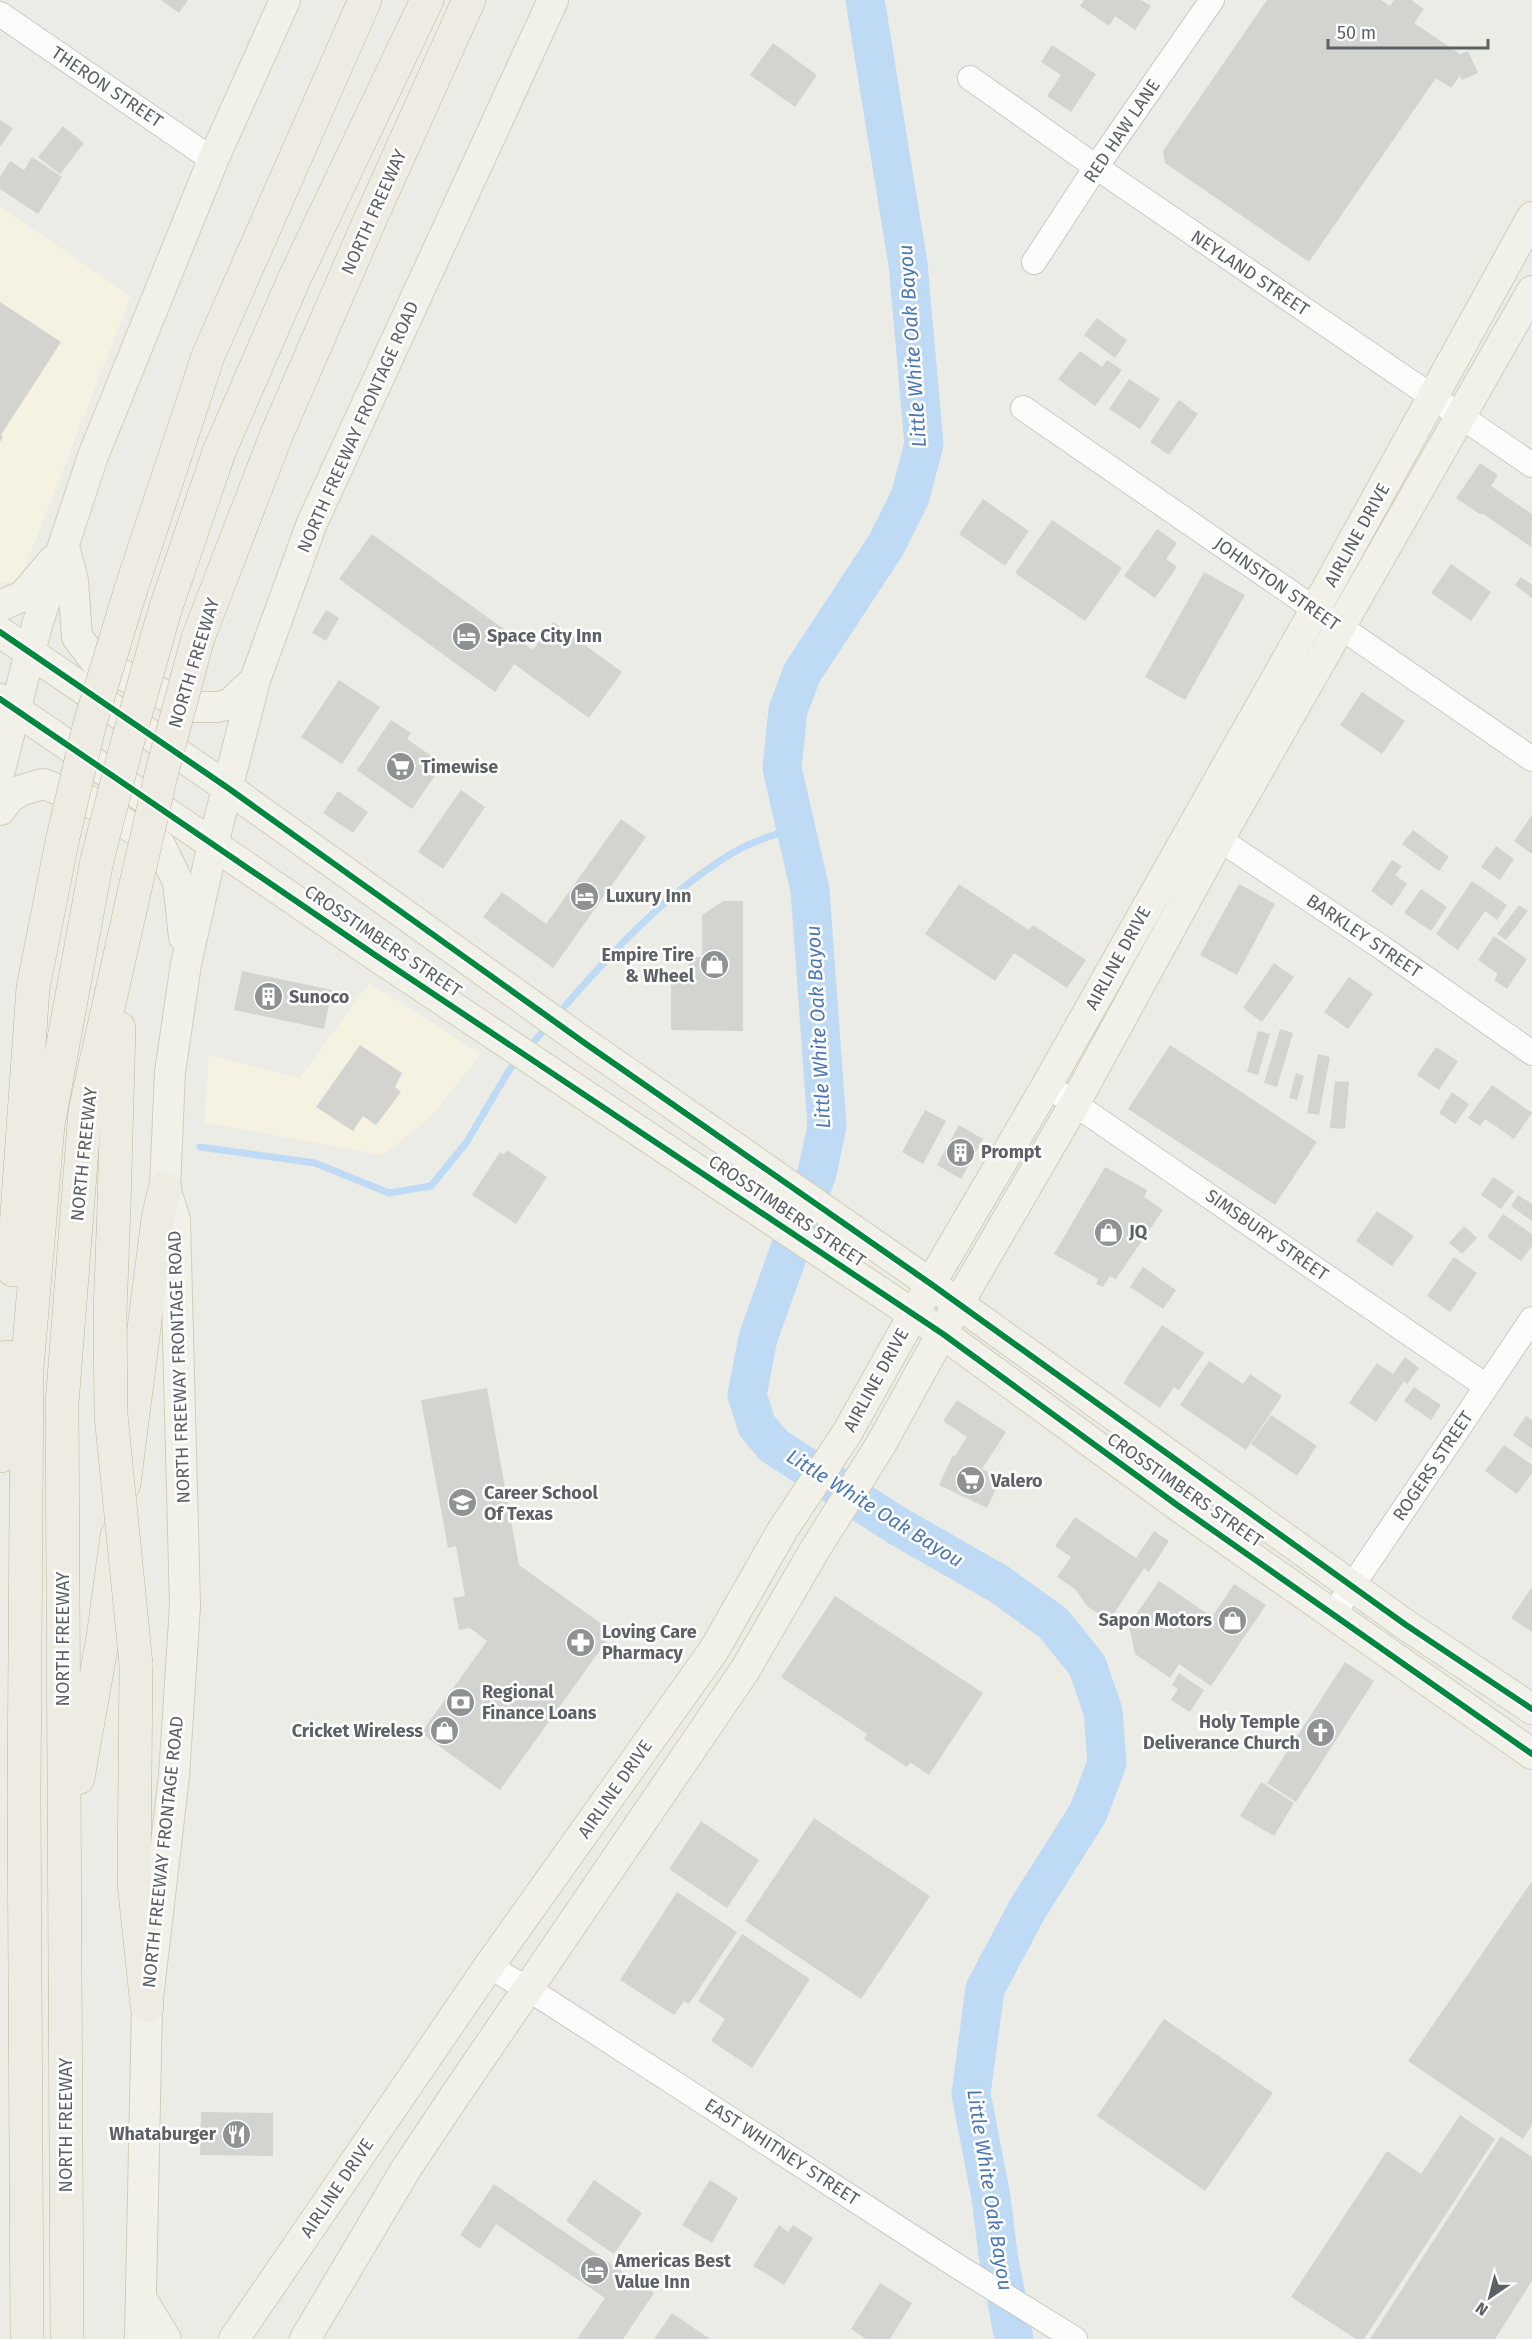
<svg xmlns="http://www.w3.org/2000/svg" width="1532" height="2339" font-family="'Fira Sans',sans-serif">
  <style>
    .commercial { fill: #f5f2e1 }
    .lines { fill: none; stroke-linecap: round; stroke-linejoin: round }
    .stream { stroke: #bedaf4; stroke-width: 7 }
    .river { stroke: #bedaf4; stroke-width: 39 }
    .building { fill: #d3d3d0 }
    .minor-casing { stroke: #c9c9c9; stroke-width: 26 }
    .major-casing { stroke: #d2cdb7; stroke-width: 32 }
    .highway-casing { stroke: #c1b797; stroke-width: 34 }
    .minor { stroke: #fcfcfb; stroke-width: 24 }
    .major { stroke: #f2f1e9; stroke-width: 30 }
    .highway { stroke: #eeece2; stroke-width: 33 }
    .highway-bridge-casing { stroke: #c1b797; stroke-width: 34; stroke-linecap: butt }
    .highway-bridge { stroke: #eeece2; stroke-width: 33 }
    .cycleway-casing { stroke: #fff; stroke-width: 10 }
    .cycleway { stroke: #00873e; stroke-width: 6 }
    .labels { text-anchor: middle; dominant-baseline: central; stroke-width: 5; stroke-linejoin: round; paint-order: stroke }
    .street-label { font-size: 18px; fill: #5d6064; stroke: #fff }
    .poi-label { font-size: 18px; font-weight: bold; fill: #5d6064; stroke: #fff; text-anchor: start }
    .water-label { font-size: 20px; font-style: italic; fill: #4b78b2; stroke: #fff }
  </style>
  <rect width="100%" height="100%" fill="#ecece7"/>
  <g class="commercial">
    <polygon points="0,207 131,296 20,580 0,584"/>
    <polygon points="369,983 481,1054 430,1118 382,1155 204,1122 209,1055 300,1078"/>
  </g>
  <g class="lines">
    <g class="stream">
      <path d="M558 1014C611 953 666 892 736 851 754 840 776 835 796 827"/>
      <polyline points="528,1048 549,1025"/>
      <polyline points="200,1147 315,1163 389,1193 431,1186 466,1143 510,1069 519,1059"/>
    </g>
    <polyline class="river" points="865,0 908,264 924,444 910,497 886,545 802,673 788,710 782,768 810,890 827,1126 817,1173 758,1338 747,1395 757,1426 774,1446 896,1525 999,1584 1053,1623 1087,1665 1103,1711 1107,1763 1088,1813 1028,1908 985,1989 971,2094 991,2197 998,2254 1014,2339"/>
  </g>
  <g class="building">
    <polygon points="161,0 188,0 179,13"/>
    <polygon points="1084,0 1141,0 1151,6 1135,30 1115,16 1109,26 1080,6"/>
    <polygon points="1267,0 1381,0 1390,6 1394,0 1411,0 1424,9 1414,23 1460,54 1468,51 1478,73 1462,80 1460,76 1451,88 1436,78 1309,262 1165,163 1163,151"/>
    <polygon points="773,43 817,75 795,107 750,75"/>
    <polygon points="1052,45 1096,74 1071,112 1047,96 1061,75 1041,62"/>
    <polygon points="0,120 13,128 0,147"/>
    <polygon points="63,126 84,143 60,174 38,157"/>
    <polygon points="32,157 62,177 38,214 0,189 0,177 10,161 24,170"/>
    <polygon points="0,302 61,342 1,435 3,437 0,442"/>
    <polygon points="1097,318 1127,340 1115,358 1084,335"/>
    <polygon points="1080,351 1102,367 1107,360 1122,370 1095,406 1058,379"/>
    <polygon points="1129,379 1160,399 1140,429 1109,409"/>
    <polygon points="1179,400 1198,414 1169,455 1150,442"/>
    <polygon points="1480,463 1498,475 1491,486 1532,514 1531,547 1482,513 1481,515 1456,498"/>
    <polygon points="983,499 1029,531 1005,566 959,534"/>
    <polygon points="1052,520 1122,568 1085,621 1015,573"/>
    <polygon points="1157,529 1177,543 1166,559 1177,567 1155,598 1124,576"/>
    <polygon points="372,534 533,650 553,622 622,672 589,718 514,664 495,692 339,579"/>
    <polygon points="1451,564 1491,592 1471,621 1431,593"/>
    <polygon points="1204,572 1245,595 1185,700 1145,677"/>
    <polygon points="1521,577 1532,585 1532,598 1515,585"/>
    <polygon points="326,610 339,618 326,641 312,633"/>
    <polygon points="339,680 380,707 342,764 301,737"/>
    <polygon points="1362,692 1405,721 1382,754 1340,725"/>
    <polygon points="391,720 411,733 407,739 443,764 412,809 357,770"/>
    <polygon points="461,790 485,807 443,869 418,852"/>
    <polygon points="338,791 368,812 353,833 323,813"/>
    <polygon points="1532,815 1532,854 1514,841"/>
    <polygon points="621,819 646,837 553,968 483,917 502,892 546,924"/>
    <polygon points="1413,830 1449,857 1439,871 1402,844"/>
    <polygon points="1496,846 1514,859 1500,880 1481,867"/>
    <polygon points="1392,860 1402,866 1395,875 1407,884 1392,906 1371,891"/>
    <polygon points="1472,881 1507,905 1497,920 1485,911 1458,950 1436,934"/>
    <polygon points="959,884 1029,930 1033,925 1086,960 1067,988 1014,953 995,981 925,934"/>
    <polygon points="1239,884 1275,904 1237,975 1200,955"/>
    <polygon points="1421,889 1447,907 1431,931 1404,913"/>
    <polygon points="723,901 743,901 743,1031 671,1030 671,973 689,973 688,957 702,957 702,915"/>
    <polygon points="1519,905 1528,911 1506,940 1497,934"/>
    <polygon points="1494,936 1527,959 1507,989 1494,980 1498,974 1478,960"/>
    <polygon points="1274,963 1294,977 1262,1022 1243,1008"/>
    <polygon points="242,971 332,990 324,1029 234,1010"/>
    <polygon points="1349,977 1373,994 1348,1029 1324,1012"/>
    <polygon points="1280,1029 1293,1033 1277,1087 1264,1083"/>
    <polygon points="1258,1031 1270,1034 1258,1075 1247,1072"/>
    <polygon points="360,1045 402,1073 395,1087 401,1092 376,1125 363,1116 353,1131 316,1107"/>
    <polygon points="1170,1045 1317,1142 1275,1205 1128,1109"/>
    <polygon points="1436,1047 1458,1061 1439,1090 1417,1075"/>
    <polygon points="1318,1054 1330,1057 1319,1115 1307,1113"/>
    <polygon points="1296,1073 1304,1076 1297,1100 1289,1098"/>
    <polygon points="1335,1081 1349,1082 1345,1129 1330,1128"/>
    <polygon points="1492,1085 1532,1113 1514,1139 1485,1119 1480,1126 1468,1118"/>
    <polygon points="1452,1092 1469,1104 1455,1124 1439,1113"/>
    <polygon points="925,1110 946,1121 923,1164 902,1152"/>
    <polygon points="959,1125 983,1139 961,1179 937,1165"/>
    <polygon points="507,1150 547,1177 516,1224 472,1195 500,1152 504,1155"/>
    <polygon points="1105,1167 1147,1190 1144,1197 1163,1210 1116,1279 1110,1276 1103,1287 1096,1284 1098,1279 1054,1254"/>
    <polygon points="1493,1177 1514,1191 1501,1209 1481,1195"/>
    <polygon points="1518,1195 1532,1204 1532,1221 1511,1206"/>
    <polygon points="1377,1211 1414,1236 1392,1266 1356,1241"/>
    <polygon points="1503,1214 1532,1234 1532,1246 1521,1261 1487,1237"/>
    <polygon points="1464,1226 1477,1238 1462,1254 1449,1243"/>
    <polygon points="1454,1257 1477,1273 1450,1312 1427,1296"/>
    <polygon points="1143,1267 1176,1290 1163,1309 1130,1287"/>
    <polygon points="1162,1325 1204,1353 1179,1390 1174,1387 1160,1408 1123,1383"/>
    <polygon points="1405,1357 1419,1368 1407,1384 1404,1381 1376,1422 1349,1403 1377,1363 1393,1374"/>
    <polygon points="1209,1361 1243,1384 1250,1374 1282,1396 1246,1450 1180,1405"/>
    <polygon points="1414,1387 1441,1405 1431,1420 1404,1401"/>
    <polygon points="487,1388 519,1565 613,1632 500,1790 421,1733 487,1641 470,1628 459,1630 453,1598 465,1596 456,1546 448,1548 421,1400"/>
    <polygon points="957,1400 1006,1432 982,1469 1001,1478 987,1508 939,1485 953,1455 955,1456 967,1437 943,1421"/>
    <polygon points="1271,1415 1317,1446 1297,1476 1251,1444"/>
    <polygon points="1526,1416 1532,1420 1532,1449 1513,1435"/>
    <polygon points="1504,1445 1532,1465 1532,1473 1517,1494 1485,1471"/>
    <polygon points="1075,1517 1136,1558 1154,1531 1169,1541 1149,1572 1144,1568 1109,1621 1087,1606 1075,1589 1057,1577 1071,1557 1055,1546"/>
    <polygon points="1159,1581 1211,1616 1200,1635 1234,1584 1266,1605 1211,1686 1179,1664 1170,1678 1135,1654 1129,1625"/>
    <polygon points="1532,1587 1532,1632 1511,1618"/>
    <polygon points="835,1596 983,1693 929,1775 910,1762 907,1767 864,1739 867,1734 781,1677"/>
    <polygon points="1345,1662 1374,1681 1296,1802 1267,1783"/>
    <polygon points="1179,1673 1204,1690 1190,1712 1171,1700 1178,1689 1172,1685"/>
    <polygon points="1261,1782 1294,1803 1274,1836 1240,1816"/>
    <polygon points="814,1818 930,1896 861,1999 745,1921"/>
    <polygon points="701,1821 759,1860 727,1908 669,1869"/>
    <polygon points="1532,1881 1532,2125 1523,2139 1408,2061"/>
    <polygon points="677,1892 737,1932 689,2004 684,2001 674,2015 620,1980"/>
    <polygon points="742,1934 810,1979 752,2068 711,2041 725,2019 698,2001"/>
    <polygon points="1164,2019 1273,2093 1205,2191 1097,2116"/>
    <polygon points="201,2112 273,2113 273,2156 200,2155"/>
    <polygon points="1460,2115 1495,2139 1364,2339 1356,2339 1291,2297 1387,2151 1421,2174"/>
    <polygon points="1501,2136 1532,2157 1532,2281 1495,2339 1370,2339"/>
    <polygon points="594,2180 642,2213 614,2254 566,2221"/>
    <polygon points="710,2180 738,2198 712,2243 682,2225"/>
    <polygon points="494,2184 654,2293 623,2339 577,2339 605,2298 496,2224 480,2249 460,2235"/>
    <polygon points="779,2225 788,2232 793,2225 813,2238 784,2285 753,2266"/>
    <polygon points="880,2283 912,2303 890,2339 866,2339 851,2329"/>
    <polygon points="672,2313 710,2339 654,2339"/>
  </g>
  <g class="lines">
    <defs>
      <g id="minor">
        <polyline points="0,14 213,160"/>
        <polyline points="970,78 1096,167 1532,465"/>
        <polyline points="1034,262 1096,167 1212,0"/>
        <polyline points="1023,408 1532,759"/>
        <polyline points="1204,831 1219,839 1384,949 1532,1053"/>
        <polyline points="1047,1085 1486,1386"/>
        <polyline points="1334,1613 1532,1319"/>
        <polyline points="489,1966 549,2002 957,2266 1075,2339"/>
      </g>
      <g id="major">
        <polyline points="64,546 73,581 77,637 96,662 189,707 218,707 230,704 255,680"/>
        <polyline points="0,606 23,596 53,561"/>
        <polyline points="0,632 228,788 586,1044 931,1284 1406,1625 1532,1709"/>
        <polyline points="0,699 375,955 943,1334 1177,1505 1532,1754"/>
        <polyline points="0,770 37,625 93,456 213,160 285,0"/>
        <polyline points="0,810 10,797 22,790 43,784 87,800 160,845 178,882 184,937"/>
        <polyline points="141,2298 166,2339"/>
        <polyline points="140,2339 147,2006 174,1776 185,1606 175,1220 165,1188 170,1072 186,964 213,844 255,680 312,523 553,0"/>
        <polyline points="234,2339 489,1966 714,1650 782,1531 847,1433 939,1269 1047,1085 1315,610 1532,217"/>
        <polyline points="305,2339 406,2169 450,2103 745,1670 814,1551 880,1446 958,1304 1075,1103 1219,839 1532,291"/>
      </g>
      <g id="highway">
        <polyline points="131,589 208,356 365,0"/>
        <polyline points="165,610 219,452 295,277 427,0"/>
        <polyline points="198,638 276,436 369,222 469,0"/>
        <polyline points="114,1206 119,1028"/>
        <polyline points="13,1270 33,988 63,837"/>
        <polyline points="0,1456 7,1357"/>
        <polyline points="124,1484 158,1219 165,1188"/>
        <polyline points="136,1664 134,1883 147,2006"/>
        <polyline points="78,1778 103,1637 117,1535"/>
        <polyline points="27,2339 24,1795 27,1368 48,1125 97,860"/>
        <polyline points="67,2339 62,1404 85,1111 136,884"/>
      </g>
    </defs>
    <use href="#minor" class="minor-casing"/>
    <use href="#major" class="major-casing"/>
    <use href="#highway" class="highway-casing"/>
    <use href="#minor" class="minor"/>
    <use href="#major" class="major"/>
    <use href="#highway" class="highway"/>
    <defs>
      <g id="highway-bridge">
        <polyline points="63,837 90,723 131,589"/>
        <polyline points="97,860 127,744 165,610"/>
        <polyline points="136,884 162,771 198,638"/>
        <polyline points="114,1206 110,1313 111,1415 136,1664"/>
      </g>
    </defs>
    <use href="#highway-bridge" class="highway-bridge-casing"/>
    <use href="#highway-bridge" class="highway-bridge"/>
    <defs>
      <g id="cycleway">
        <polyline points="0,632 228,788 586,1044 931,1284 1406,1625 1532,1709"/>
        <polyline points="0,699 375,955 943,1334 1177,1505 1532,1754"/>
      </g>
    </defs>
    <use href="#cycleway" class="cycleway-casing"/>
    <use href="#cycleway" class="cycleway"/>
  </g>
  <defs>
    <symbol id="hotel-disc" viewBox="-11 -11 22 22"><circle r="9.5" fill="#8f9192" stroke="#fff"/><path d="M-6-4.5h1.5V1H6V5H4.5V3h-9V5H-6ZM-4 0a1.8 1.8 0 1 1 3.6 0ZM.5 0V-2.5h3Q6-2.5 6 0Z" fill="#fff"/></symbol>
    <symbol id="supermarket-disc" viewBox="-11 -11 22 22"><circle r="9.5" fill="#8f9192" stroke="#fff"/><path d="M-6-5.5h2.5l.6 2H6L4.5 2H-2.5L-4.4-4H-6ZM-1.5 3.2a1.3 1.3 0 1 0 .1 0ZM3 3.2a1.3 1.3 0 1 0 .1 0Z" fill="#fff"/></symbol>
    <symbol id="shop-disc" viewBox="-11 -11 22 22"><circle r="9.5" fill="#8f9192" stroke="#fff"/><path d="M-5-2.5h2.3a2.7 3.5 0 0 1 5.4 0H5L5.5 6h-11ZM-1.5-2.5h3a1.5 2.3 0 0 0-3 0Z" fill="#fff"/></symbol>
    <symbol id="building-disc" viewBox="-11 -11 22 22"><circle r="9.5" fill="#8f9192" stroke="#fff"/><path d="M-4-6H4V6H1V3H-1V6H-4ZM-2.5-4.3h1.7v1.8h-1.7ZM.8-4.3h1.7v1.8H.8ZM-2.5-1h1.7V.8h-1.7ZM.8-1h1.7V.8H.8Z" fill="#fff"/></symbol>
    <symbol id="university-disc" viewBox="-11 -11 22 22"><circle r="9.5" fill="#8f9192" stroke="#fff"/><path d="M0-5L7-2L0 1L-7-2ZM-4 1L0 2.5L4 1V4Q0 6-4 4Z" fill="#fff"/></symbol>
    <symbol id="pharmacy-disc" viewBox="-11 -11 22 22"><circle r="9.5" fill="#8f9192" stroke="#fff"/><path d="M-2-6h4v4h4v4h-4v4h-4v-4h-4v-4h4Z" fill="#fff"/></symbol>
    <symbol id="bank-disc" viewBox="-11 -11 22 22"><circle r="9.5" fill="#8f9192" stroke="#fff"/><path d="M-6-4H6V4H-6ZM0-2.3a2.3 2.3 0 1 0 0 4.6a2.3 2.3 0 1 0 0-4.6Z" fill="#fff"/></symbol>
    <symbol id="church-disc" viewBox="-11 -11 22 22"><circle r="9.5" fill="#8f9192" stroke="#fff"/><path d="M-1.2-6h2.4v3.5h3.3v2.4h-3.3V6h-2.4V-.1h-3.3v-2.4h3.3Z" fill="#fff"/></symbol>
    <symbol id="restaurant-disc" viewBox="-11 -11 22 22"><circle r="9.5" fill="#8f9192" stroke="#fff"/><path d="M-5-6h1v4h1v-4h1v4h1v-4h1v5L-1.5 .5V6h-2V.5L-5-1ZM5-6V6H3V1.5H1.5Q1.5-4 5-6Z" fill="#fff"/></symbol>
  </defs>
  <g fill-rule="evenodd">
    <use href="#hotel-disc" x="450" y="620" width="33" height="33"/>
    <use href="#supermarket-disc" x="384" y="750" width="33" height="33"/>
    <use href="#hotel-disc" x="568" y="880" width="33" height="33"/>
    <use href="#shop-disc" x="698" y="948" width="33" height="33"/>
    <use href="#building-disc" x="252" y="980" width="33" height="33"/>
    <use href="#building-disc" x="944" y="1136" width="33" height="33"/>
    <use href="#shop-disc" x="1092" y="1216" width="33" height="33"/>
    <use href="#supermarket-disc" x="954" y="1464" width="33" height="33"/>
    <use href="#university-disc" x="446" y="1486" width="33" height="33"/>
    <use href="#shop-disc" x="1216" y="1604" width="33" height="33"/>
    <use href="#pharmacy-disc" x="564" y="1626" width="33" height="33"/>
    <use href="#bank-disc" x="444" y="1686" width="33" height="33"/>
    <use href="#shop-disc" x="428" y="1714" width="33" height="33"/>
    <use href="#church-disc" x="1304" y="1716" width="33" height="33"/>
    <use href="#restaurant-disc" x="220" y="2118" width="33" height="33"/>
    <use href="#hotel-disc" x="578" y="2254" width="33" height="33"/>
  </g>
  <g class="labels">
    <g class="street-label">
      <text transform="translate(107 87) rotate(34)">THERON STREET</text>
      <text transform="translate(1122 131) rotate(-56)">RED HAW LANE</text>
      <text transform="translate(374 212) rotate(-66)">NORTH FREEWAY</text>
      <text transform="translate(1250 273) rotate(34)">NEYLAND STREET</text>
      <text transform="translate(358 427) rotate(-66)">NORTH FREEWAY FRONTAGE ROAD</text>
      <text transform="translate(1357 535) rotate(-61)">AIRLINE DRIVE</text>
      <text transform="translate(1277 584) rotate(35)">JOHNSTON STREET</text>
      <text transform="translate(194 663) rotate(-73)">NORTH FREEWAY</text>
      <text transform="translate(1364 936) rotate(34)">BARKLEY STREET</text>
      <text transform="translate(383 941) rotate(34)">CROSSTIMBERS STREET</text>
      <text transform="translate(1118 958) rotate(-61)">AIRLINE DRIVE</text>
      <text transform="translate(84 1154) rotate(-84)">NORTH FREEWAY</text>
      <text transform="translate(787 1211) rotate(34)">CROSSTIMBERS STREET</text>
      <text transform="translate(1267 1235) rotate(35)">SIMSBURY STREET</text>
      <text transform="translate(179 1367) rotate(-92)">NORTH FREEWAY FRONTAGE ROAD</text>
      <text transform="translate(876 1380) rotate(-61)">AIRLINE DRIVE</text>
      <text transform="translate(1433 1466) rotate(-56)">ROGERS STREET</text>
      <text transform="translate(1185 1490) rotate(35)">CROSSTIMBERS STREET</text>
      <text transform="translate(63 1639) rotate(-90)">NORTH FREEWAY</text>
      <text transform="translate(615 1789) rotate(-55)">AIRLINE DRIVE</text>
      <text transform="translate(163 1852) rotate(-84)">NORTH FREEWAY FRONTAGE ROAD</text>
      <text transform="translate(66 2125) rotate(-90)">NORTH FREEWAY</text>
      <text transform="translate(782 2152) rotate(33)">EAST WHITNEY STREET</text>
      <text transform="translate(337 2188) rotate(-56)">AIRLINE DRIVE</text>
    </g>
    <g class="poi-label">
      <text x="487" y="636">Space City Inn</text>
      <text x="421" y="767">Timewise</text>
      <text x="606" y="896">Luxury Inn</text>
      <text x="694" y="955" text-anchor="end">Empire Tire<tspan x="694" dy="21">&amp; Wheel</tspan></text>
      <text x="289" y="997">Sunoco</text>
      <text x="981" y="1152">Prompt</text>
      <text x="1129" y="1232">JQ</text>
      <text x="991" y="1481">Valero</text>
      <text x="484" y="1493">Career School<tspan x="484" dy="21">Of Texas</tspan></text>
      <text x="1212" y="1620" text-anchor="end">Sapon Motors</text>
      <text x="602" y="1632">Loving Care<tspan x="602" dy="21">Pharmacy</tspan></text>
      <text x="482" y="1692">Regional<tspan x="482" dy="21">Finance Loans</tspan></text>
      <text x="1300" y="1722" text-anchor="end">Holy Temple<tspan x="1300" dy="21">Deliverance Church</tspan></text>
      <text x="423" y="1731" text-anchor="end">Cricket Wireless</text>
      <text x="216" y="2134" text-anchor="end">Whataburger</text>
      <text x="615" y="2261">Americas Best<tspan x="615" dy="21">Value Inn</tspan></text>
    </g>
    <g class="water-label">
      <text transform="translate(912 346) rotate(-94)">Little White Oak Bayou</text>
      <text transform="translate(818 1027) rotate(-93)">Little White Oak Bayou</text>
      <text transform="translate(875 1508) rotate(32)">Little White Oak Bayou</text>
      <text transform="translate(990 2190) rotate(81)">Little White Oak Bayou</text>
    </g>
  </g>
  <g transform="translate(1490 2297) rotate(215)" stroke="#ffffff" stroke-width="4.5" paint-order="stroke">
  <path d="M0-4.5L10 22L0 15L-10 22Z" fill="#5d6064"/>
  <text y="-9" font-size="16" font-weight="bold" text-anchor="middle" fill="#5d6064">N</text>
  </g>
  <path d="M1328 39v9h160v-9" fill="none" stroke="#5d6064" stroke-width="3"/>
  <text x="1337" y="39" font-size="18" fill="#5d6064" stroke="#ffffff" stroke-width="4.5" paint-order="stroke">50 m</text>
</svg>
